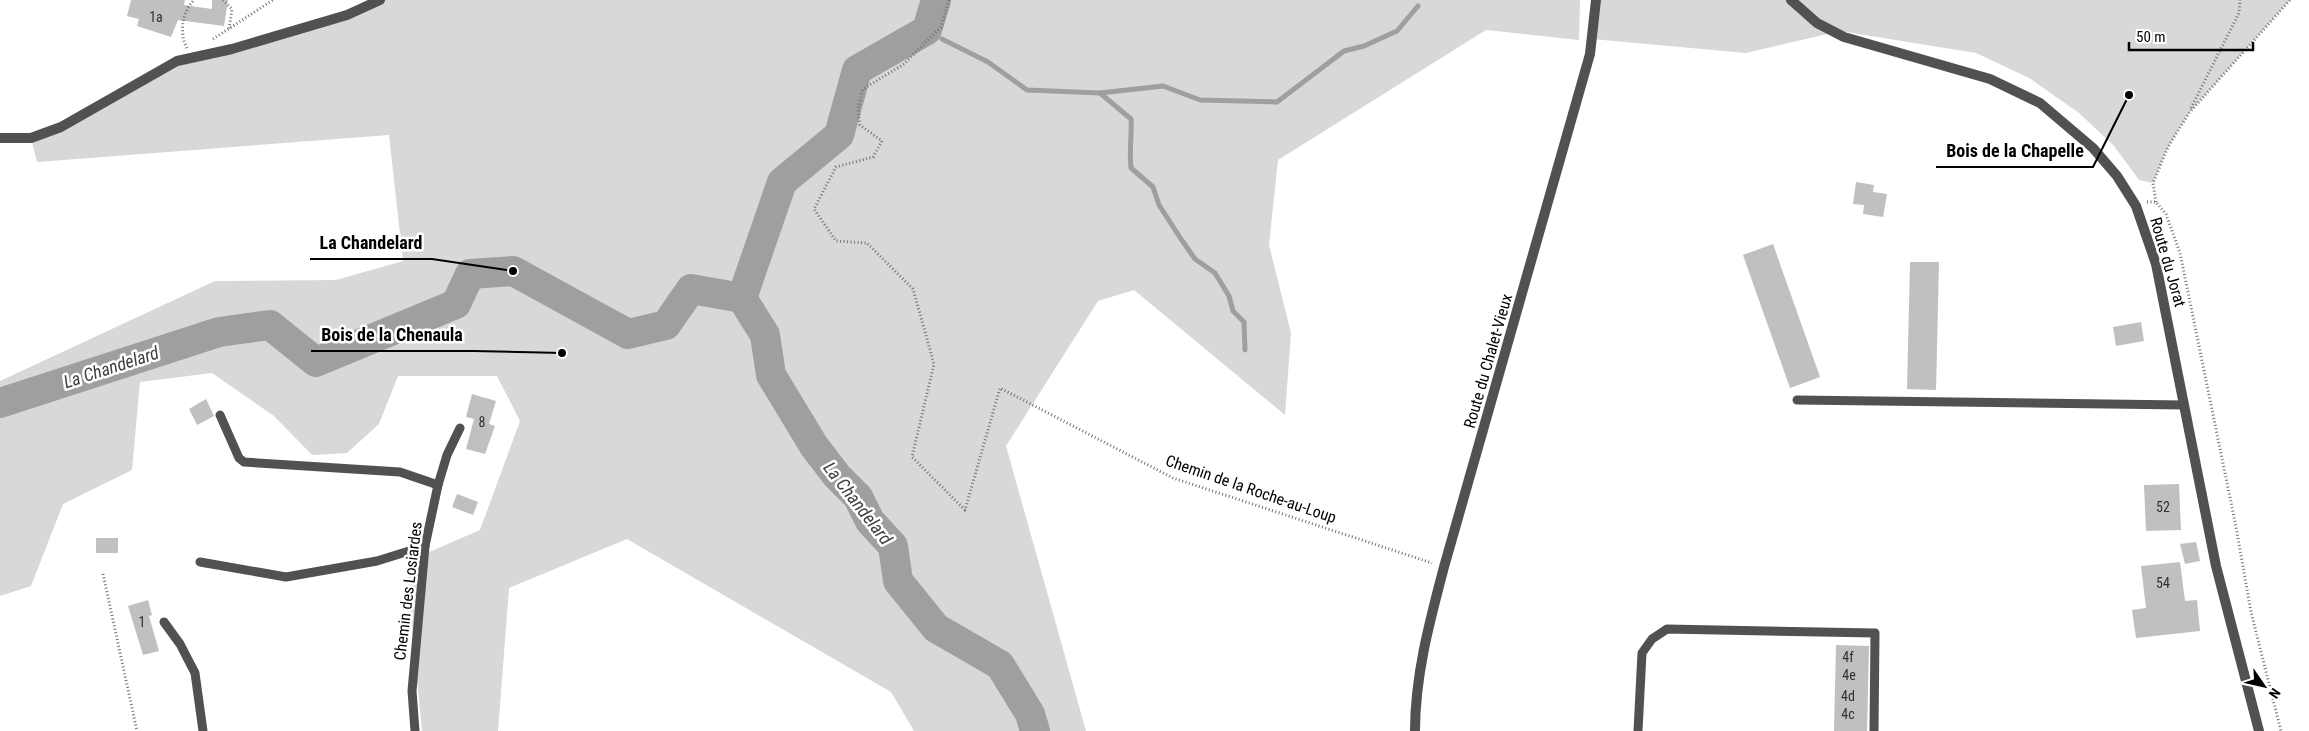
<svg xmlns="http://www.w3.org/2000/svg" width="2309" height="731" font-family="'Roboto Condensed',sans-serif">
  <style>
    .green { fill: #d8d8d8 }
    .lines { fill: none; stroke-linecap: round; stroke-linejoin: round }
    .stream { stroke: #9f9f9f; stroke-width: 5 }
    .river { stroke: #9f9f9f; stroke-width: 30 }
    .building { fill: #c0c0c0 }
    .path { stroke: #737373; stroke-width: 3; stroke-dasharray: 1 2.5; stroke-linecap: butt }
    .lane { stroke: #515151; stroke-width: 9 }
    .street { stroke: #515151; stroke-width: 10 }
    .labels { text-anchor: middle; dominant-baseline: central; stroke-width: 5; stroke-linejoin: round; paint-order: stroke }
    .number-label { font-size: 14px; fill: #303030 }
    .street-label { font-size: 16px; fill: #000; stroke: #fff }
    .water-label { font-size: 18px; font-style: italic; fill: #404040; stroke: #fff }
    .leader { fill: none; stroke: #000; stroke-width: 2 }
    .callout-dot { fill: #000; stroke: #fff; stroke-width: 2 }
    .callout-label { font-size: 18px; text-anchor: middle; font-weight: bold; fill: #000; stroke: #fff; stroke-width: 5; stroke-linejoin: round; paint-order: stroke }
  </style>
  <rect width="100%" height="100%" fill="#fff"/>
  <g class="green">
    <polygon points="380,0 1580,0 1579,40 1486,30 1278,160 1269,245 1291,333 1285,415 1134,290 1098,301 1006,446 1086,731 914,731 891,692 627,539 509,588 498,731 422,731 406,562 480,530 520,421 497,376 398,376 379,424 347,453 312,455 274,416 212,373 140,382 132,470 63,504 31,586 0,596 0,381 215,281 336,280 403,261 389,135 37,162 31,138 177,61"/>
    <polygon points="1596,0 2290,0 2189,113 2168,147 2153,183 2139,180 2114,146 2079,113 2029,78 1976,53 1840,31 1746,53 1592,39"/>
  </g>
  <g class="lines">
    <g class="stream">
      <polyline points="927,30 928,31"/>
      <polyline points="942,39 988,62 1027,90 1100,93 1163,86 1200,100 1277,102 1344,51 1364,46 1397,31 1418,6"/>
      <path d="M1100 93 1131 119C1132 136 1129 151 1131 168L1153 187 1159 205 1181 239 1195 259 1215 273 1229 296 1233 311 1244 322 1245 350"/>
    </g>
    <g class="river">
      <polyline points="742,298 765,335 771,375 814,446 837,476 858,497 870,521 893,546 898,581 936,628 1000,665 1030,714 1035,731"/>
      <polyline points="0,403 219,332 270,325 316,362 456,304 470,274 513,271 628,334 666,325 691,289 742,298 782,182 839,135 857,70 927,30 936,0"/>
    </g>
  </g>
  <g class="building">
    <polygon points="131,0 185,0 184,5 212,9 212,0 228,0 224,26 178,20 171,37 137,26 139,19 127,16"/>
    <polygon points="1856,182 1874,185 1873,192 1887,194 1883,217 1863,214 1864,205 1853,204"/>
    <polygon points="1773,244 1820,377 1790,388 1743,255"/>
    <polygon points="1910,262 1939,262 1936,390 1907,389"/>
    <polygon points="2141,322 2144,341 2116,346 2113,327"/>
    <polygon points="472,394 496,401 489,424 495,426 485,454 466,449 474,419 466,417"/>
    <polygon points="206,399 214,416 197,425 189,409"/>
    <polygon points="2179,484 2181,530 2146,531 2144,485"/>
    <polygon points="457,494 478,502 473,515 452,507"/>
    <rect x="96" y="538" width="22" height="15"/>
    <polygon points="2196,542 2200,561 2185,564 2180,544"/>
    <polygon points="2180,562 2185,601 2197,600 2200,631 2136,638 2132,610 2146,608 2141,566"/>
    <polygon points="148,600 152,615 149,616 159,651 143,655 128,606"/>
    <polygon points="1836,645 1869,646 1867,731 1834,731"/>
  </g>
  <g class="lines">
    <g class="path">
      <polyline points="223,0 232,9 229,30"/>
      <polyline points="949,0 941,27 904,64 863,89 858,109 860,125 882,141 873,157 836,167 814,209 836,241 867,243 913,289 934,364 912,457 965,510 1000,388 1173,478 1432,563"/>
      <polyline points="213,39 273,0"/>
      <path d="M187 48C179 33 182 12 194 0"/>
      <polyline points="2191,108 2239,13 2240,0"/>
      <polyline points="2147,202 2156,202 2166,214 2180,253 2236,527 2251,612 2281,731"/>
      <polyline points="2156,202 2153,183 2168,147 2189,113 2290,0"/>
      <polyline points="103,574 137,731"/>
    </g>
    <g class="lane">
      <polyline points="1797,400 2184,405"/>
      <polyline points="220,415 239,458 244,462 400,472 438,485"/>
      <polyline points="200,562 286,577 377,561 425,546"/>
      <polyline points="164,622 180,644 195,673 203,731"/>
      <polyline points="415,731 412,691 425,546 438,485 447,455 460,428"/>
      <polyline points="1638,731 1642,653 1652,639 1667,629 1875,633 1874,731"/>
    </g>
    <g class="street">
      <polyline points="1791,0 1817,23 1844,37 1990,79 2040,103 2093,148 2117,176 2136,206 2156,264 2216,566 2259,731"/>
      <polyline points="0,138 31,138 61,127 177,61 232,49 347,15 380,0"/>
      <path d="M1415 731C1415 675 1430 620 1444 567L1590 54 1596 0"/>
    </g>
  </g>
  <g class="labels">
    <g class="number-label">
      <text x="156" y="17">1a</text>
      <text x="482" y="422">8</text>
      <text x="2163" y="507">52</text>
      <text x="2163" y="583">54</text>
      <text x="142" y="622">1</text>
      <text x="1848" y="657">4f</text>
      <text x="1849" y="675">4e</text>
      <text x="1848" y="696">4d</text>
      <text x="1848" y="714">4c</text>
    </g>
    <g class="street-label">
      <text transform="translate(2168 262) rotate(74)">Route du Jorat</text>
      <text transform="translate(1488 361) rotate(-74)">Route du Chalet-Vieux</text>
      <text transform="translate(1251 489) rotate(19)">Chemin de la Roche-au-Loup</text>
      <text transform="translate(408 591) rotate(-83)">Chemin des Losiardes</text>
    </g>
    <g class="water-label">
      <text transform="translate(111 367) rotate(-18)">La Chandelard</text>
      <text transform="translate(858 503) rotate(52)">La Chandelard</text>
    </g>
  </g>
  <path class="leader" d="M2129 95L2093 167H1936M513 271L432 259H310M562 353L473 351H311"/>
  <g class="callout-dot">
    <circle cx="2129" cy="95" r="5"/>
    <circle cx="513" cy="271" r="5"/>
    <circle cx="562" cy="353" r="5"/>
  </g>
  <g class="callout-label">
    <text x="2015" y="157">Bois de la Chapelle</text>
    <text x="371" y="249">La Chandelard</text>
    <text x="392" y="341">Bois de la Chenaula</text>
  </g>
  <g transform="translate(2264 686) rotate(124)" stroke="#ffffff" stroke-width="4" paint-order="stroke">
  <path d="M0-4L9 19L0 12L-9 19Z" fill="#000000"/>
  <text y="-8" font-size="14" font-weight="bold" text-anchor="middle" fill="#000000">N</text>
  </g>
  <path d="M2129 42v8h124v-8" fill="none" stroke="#000000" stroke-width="2.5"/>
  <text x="2136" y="42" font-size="15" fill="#000000" stroke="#ffffff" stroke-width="4" paint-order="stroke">50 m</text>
</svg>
